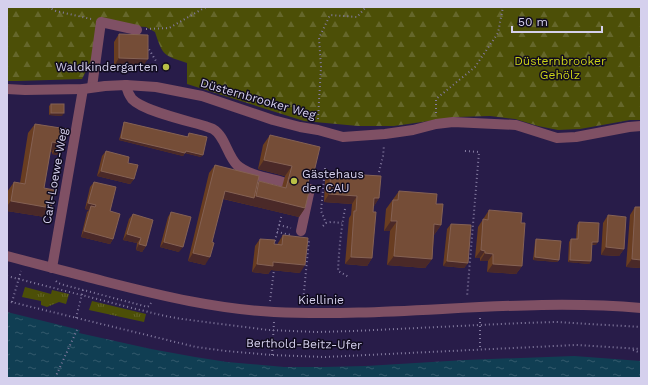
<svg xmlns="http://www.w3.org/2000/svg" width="648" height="385" font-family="'Work Sans',sans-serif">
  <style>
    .grass { fill: url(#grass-tufts) }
    .forest { fill: url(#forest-firs) }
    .water { fill: url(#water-ripples) }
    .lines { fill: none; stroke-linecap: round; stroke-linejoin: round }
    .path { stroke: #847ba0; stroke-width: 2; stroke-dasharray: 1 3; stroke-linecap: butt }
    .minor { stroke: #7f5064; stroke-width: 10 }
    .wall { fill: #693d21 }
    .shaded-wall { fill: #4a2928 }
    .building { fill: #754d37; stroke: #846154 }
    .poi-dot { fill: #b9c046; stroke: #100b1e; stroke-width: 1.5 }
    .labels { text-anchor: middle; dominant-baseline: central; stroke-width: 3; stroke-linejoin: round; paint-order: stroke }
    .park-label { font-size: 12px; fill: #cbd317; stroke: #100b1e }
    .poi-label { font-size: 12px; fill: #d5d0ed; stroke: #100b1e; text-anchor: end }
    .street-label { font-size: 12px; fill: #d5d0ed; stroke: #100b1e }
  </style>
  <defs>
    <pattern id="grass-tufts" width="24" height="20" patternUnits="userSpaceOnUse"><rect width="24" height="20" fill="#4c4f07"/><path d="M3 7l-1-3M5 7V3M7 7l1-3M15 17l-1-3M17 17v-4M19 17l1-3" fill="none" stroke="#65672b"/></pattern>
    <pattern id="forest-firs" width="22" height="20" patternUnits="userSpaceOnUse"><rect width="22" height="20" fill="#4c4f07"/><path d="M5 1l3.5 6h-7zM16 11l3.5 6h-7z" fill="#65672b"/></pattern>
    <pattern id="water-ripples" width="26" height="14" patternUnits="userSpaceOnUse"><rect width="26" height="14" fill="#103e53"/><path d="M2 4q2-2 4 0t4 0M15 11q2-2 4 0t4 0" fill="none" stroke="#32596c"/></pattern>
  </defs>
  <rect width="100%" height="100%" fill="#281c49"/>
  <g class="grass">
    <polygon points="25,287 51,294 52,290 69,294 66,304 59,302 47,307 41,305 41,301 22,297"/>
    <polygon points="92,301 146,314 144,322 89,310"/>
  </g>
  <path class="forest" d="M7 7H641V120H630L580 129 558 130 538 126 515 119 490 116 457 117 394 126H358L304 121 187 84V63C163 55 163 56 155 32L146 27 97 24 93 57 82 79 17 81H7Z"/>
  <polygon class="water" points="7,312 80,330 79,333 151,349 195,357 227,362 284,367 324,367 366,366 465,360 574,356 641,361 641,378 7,378"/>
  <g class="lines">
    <g class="path">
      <polyline points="48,7 56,11 91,19"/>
      <polyline points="146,29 169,28 206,7"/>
      <polyline points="147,46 156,61"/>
      <polyline points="436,113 436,99 475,67 498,33 503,7"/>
      <polyline points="318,119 321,67 319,38 330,15 357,17 366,7"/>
      <polyline points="465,151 479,152 467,297"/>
      <polyline points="325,168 321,211 326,223"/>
      <polyline points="379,172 383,156 384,145"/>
      <path d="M345 209C341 229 339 250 338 271L349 277"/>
      <polyline points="279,225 291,228"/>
      <polyline points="323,226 326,223 331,222 342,223"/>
      <polyline points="277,232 291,235"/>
      <polyline points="274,245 279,225 282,214"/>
      <polyline points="7,276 132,308 165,316 182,319 268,330 317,332 354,331 522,323 556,322 641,327"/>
      <polyline points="56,281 58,283 64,285 144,306 147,307 149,306 151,303"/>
      <polyline points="7,301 196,347 226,351 272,355 325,357 576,345 641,349"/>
      <polyline points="270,301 274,270"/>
      <polyline points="12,302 21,271"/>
      <polyline points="303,302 309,240 307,240"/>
      <polyline points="76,318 83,290"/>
      <polyline points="480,318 480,350"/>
      <polyline points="633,350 641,353"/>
      <polyline points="272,355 274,322"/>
      <polyline points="55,378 77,330"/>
    </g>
    <g class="minor">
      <path d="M126 85C127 90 129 95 132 99 143 111 188 121 205 126 207 127 211 128 213 129 225 136 227 155 237 165 248 175 269 178 283 182"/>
      <polyline points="92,87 101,22 137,30"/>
      <polyline points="7,89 25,90 83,89 105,86 126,85 156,87 202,96 273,120 300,127 318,130 343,137 385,134 413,130 436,124 453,122 516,125 557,138 576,137 629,127 641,126"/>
      <polyline points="301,231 310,189 303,187"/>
      <path d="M7 256C40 265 73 273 107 282 162 296 217 309 274 312 397 318 519 297 641 308"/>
      <polyline points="52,268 83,89"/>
    </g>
  </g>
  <g class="wall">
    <polygon points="119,34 143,66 114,66 114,42"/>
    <polygon points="51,104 62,116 49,115 49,106"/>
    <polygon points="124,122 187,137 189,133 201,157 185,153 183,156 119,140 123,125"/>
    <polygon points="35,124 67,129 57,155 52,154 52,152 50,152 44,188 51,208 45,217 7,211 7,192 14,182 20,183 28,133"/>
    <polygon points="270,135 314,172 310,177 306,191 305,208 299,217 223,199 205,265 188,261 209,173 215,165 258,183 259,181 282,187 285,176 258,169 263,145"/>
    <polygon points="106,151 128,163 134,179 130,184 97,176 102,156"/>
    <polygon points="331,173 379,198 374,206 373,206 372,258 367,266 345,264 349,218 351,215 352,204 324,202 325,180"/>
    <polygon points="94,182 110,211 113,239 110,244 81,237 87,212 89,210 85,209 90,187"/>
    <polygon points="399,191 436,204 441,225 434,235 432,259 425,268 387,265 390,231 384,231 386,209"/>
    <polygon points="635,207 641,207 641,268 626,267 630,215"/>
    <polygon points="489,210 521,223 522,266 516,274 487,272 488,261 480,261 480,258 475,258 478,227"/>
    <polygon points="171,212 179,252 160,247 168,217"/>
    <polygon points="133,214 146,246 142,252 136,250 137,243 123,240 129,219"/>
    <polygon points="608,215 624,249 619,256 601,255 603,223"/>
    <polygon points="579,222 596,245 592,245 591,261 589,264 568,262 569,242 571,239 576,239 577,225"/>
    <polygon points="451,224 468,263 464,268 443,266 447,229"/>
    <polygon points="283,235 300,273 271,270 268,274 252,272 255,246 260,239 274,244 277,245 278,243"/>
    <polygon points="536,239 559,260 557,262 533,260 535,242"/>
  </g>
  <g class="shaded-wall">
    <polygon points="119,58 148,59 143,66 114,66"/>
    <polygon points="51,113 64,113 62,116 49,115"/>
    <polygon points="121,138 186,151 203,155 201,157 185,153 183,156 119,140"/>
    <polygon points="52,142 59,143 52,152 45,151"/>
    <polygon points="59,145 64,146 57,155 52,154"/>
    <polygon points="264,160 292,166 285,176 258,169"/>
    <polygon points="101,171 134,179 130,184 97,176"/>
    <polygon points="311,171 314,172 307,181"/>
    <polygon points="225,191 254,198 256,196 305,208 299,217 220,198"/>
    <polygon points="329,194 357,196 352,204 324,202"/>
    <polygon points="374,198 379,198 374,206 368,205"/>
    <polygon points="11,201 51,208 45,217 7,211 7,206"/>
    <polygon points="88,203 96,205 92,210 91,206 89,210 85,209"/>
    <polygon points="391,221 397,221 390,231 384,231"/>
    <polygon points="434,224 441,225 434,235 428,234"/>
    <polygon points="84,231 113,239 110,244 81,237"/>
    <polygon points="127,234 141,238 137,243 123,240"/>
    <polygon points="164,242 183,247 179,252 160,247"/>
    <polygon points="592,242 598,242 596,245 590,244"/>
    <polygon points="139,244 146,246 142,252 136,250"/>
    <polygon points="606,247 624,249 619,256 601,255"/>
    <polygon points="481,250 485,251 480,258 475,258"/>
    <polygon points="193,253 210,257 205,265 188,261"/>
    <polygon points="485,253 493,254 488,261 480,261"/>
    <polygon points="394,256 432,259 425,268 387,265"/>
    <polygon points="351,257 372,258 367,266 345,264"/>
    <polygon points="535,257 559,260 557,262 533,260"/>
    <polygon points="632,259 641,260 641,268 626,267"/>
    <polygon points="570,260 591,261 589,264 568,262"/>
    <polygon points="447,261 468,263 464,268 443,266"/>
    <polygon points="273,262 305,265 300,273 271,270 268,274 252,272 257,264"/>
    <polygon points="493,264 522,266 516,274 487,272"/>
  </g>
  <g class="building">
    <polygon points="119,34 148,35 148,59 119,58"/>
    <rect x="51" y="104" width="13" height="9"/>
    <polygon points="124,122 188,137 189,133 207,137 203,155 186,151 185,153 121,138"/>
    <polygon points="35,124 67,129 64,146 59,145 59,143 52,142 44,188 54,190 51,208 11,201 14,182 25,184"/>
    <polygon points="270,135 320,147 314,172 311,171 306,191 309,192 305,208 256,196 259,181 286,188 292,166 264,160"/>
    <polygon points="106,151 129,157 128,163 138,165 134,179 101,171"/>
    <polygon points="215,165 259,176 254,198 225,191 212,242 214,243 210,257 193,253"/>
    <polygon points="331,173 381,176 379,198 374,198 373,212 376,212 372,258 351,257 354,211 356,211 357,196 329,194"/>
    <polygon points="94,182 116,187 110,211 120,214 113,239 84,231 91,206 95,207 96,205 88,203"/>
    <polygon points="399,191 437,194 436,204 443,204 441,225 434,224 432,259 394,256 397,221 391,221 393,200 398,200"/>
    <polygon points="635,207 641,207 641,260 632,259"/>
    <polygon points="489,210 522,213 521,223 525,223 522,266 493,264 493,254 485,253 485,251 481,250 483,219 488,220"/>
    <polygon points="171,212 191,217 183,247 164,242"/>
    <polygon points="133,214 153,220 146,246 139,244 141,238 127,234"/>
    <polygon points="608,215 626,217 624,249 606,247"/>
    <polygon points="579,222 599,223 598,242 592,242 591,261 570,260 571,239 578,239"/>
    <polygon points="451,224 471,225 468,263 447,261"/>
    <polygon points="283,235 308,238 305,265 273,262 273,266 257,264 260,239 275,240 274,244 282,245"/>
    <polygon points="536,239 561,241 559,260 535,257"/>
  </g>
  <g class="poi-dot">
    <circle cx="166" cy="67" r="4"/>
    <circle cx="294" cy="181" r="4"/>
  </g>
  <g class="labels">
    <g class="park-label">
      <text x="560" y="61">Düsternbrooker<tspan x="560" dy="14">Gehölz</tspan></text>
    </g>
    <g class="poi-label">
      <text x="158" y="67">Waldkindergarten</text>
      <text x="302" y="174" text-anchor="start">Gästehaus<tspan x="302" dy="14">der CAU</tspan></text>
    </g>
    <g class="street-label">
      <text transform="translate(258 99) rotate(16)">Düsternbrooker Weg</text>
      <text transform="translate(55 176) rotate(-80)">Carl-Loewe-Weg</text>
      <text x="321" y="300">Kiellinie</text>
      <text transform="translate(304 344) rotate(1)">Berthold-Beitz-Ufer</text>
    </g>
  </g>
  <rect width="648" height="385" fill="none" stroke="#d5d0ed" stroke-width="16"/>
  <path d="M512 26v6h90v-6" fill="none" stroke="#d5d0ed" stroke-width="2"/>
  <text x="518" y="26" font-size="12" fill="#d5d0ed" stroke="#100b1e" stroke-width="3" paint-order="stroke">50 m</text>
</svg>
